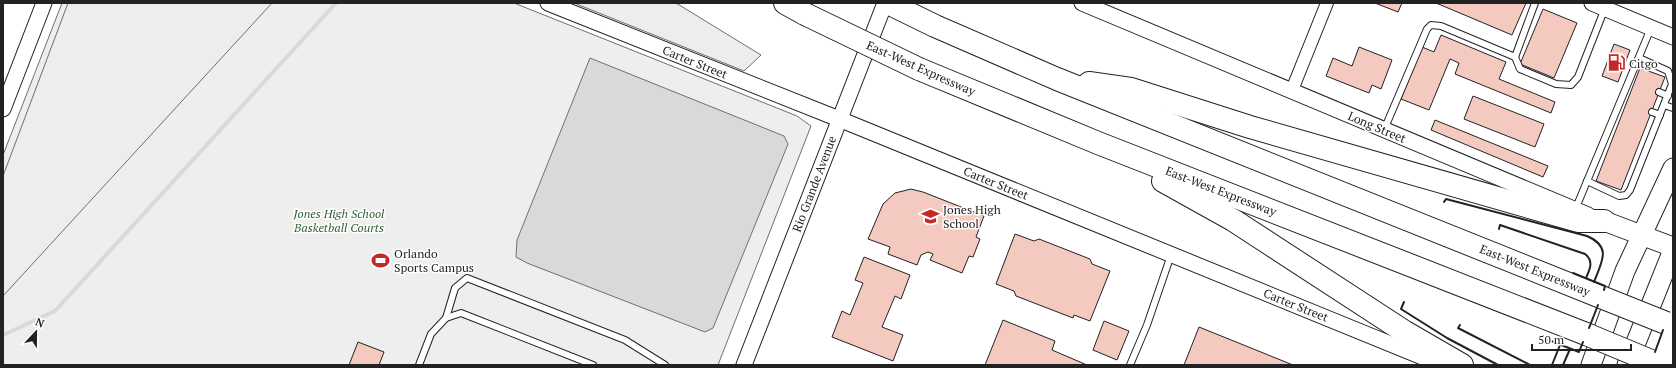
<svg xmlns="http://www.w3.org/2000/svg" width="1676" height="368" font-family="'PT Serif',serif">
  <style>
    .green { fill: #eee; stroke: #6f6f6f }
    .parking { fill: #ededed; stroke: #6f6f6f }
    .water { fill: #d9d9d9; stroke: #6f6f6f }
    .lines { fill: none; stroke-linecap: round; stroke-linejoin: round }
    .stream { stroke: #d9d9d9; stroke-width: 4 }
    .building { fill: #f3c9c0; stroke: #222 }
    .service-casing { stroke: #222; stroke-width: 8 }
    .minor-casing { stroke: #222; stroke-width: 14 }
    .tertiary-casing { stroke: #222; stroke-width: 17 }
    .primary-casing { stroke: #222; stroke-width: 21 }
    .motorway-casing { stroke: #222; stroke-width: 24 }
    .service { stroke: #fff; stroke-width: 6 }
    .minor { stroke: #fff; stroke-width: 12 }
    .tertiary { stroke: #fff; stroke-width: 15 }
    .primary { stroke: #fff; stroke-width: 19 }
    .motorway { stroke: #fff; stroke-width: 22 }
    .motorway-bridge-casing { stroke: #222; stroke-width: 24; stroke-linecap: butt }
    .motorway-bridge { stroke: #fff; stroke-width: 22 }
    .wall { stroke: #222; stroke-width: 2 }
    .labels { text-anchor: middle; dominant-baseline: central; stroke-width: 3; stroke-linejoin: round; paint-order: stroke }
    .street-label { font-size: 12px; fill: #222; stroke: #fff }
    .poi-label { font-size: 12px; fill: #222; stroke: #fff; text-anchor: start }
    .park-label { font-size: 12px; font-style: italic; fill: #2f5e38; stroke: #fff }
  </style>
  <rect width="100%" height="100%" fill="#fff"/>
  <polygon class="green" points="62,3 514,3 797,116 811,126 718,365 3,365 3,155"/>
  <g class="parking">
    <polygon points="68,3 272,3 3,296 3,176"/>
    <polygon points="574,3 676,3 761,55 744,71"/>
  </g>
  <polygon class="water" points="590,58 784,136 788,144 713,328 705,332 527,263 516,257 517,240"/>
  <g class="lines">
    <polyline class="stream" points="3,335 55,311 336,3"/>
  </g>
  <g class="building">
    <polygon points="1375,3 1402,3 1398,12"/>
    <polygon points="1436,3 1526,3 1512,35"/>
    <polygon points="1543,9 1577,23 1554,78 1520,64"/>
    <polygon points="1441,35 1506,62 1499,79 1555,102 1551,113 1455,74 1459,63 1450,59 1429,110 1401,99 1422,47 1434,52"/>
    <polygon points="1614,44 1630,50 1618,82 1602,76"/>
    <polygon points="1359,47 1392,60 1381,89 1372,85 1369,93 1326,76 1333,58 1352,66"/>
    <polygon points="1640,68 1665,77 1621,190 1596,181"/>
    <polygon points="1473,96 1544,124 1535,147 1464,119"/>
    <polygon points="1435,120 1548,166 1543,177 1431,130"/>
    <polygon points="911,189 923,192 984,216 976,237 980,239 973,257 969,256 962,273 930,260 933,254 928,252 921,255 917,265 888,254 890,247 868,239 883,204 895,193"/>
    <polygon points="1015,234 1034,241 1039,239 1090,259 1092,264 1110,271 1090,321 1074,315 1073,318 1016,296 1014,291 996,284"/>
    <polygon points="864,257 910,275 901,299 895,296 882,327 903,335 893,361 832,337 842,311 850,315 863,283 855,280"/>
    <polygon points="1003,320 1055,341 1052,350 1087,365 985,365"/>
    <polygon points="1104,321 1129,331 1117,360 1093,350"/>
    <polygon points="1199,327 1293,365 1184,365"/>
    <polygon points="358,342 384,352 379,365 349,365"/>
  </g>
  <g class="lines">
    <defs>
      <g id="service">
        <polyline points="1515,57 1520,69 1556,84 1571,85 1578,77 1605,8"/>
        <polyline points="1659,92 1668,96"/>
        <polyline points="1664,105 1673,108"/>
        <polyline points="1652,112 1660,115"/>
        <polyline points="1384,130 1427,29 1431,25 1441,26 1515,57 1535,3"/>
        <polyline points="1587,181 1619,196 1626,195 1630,190 1672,84 1668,71 1639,58"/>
        <polyline points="1575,210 1651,28"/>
        <polyline points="446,318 455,288 467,278 625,340 665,365"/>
        <polyline points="419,365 431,334 446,318 461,313 593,365"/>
        <polyline points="1130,365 1147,325 1171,255"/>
      </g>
      <polyline id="minor" points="1292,90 1327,3"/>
      <g id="tertiary">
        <polyline points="548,3 839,119 1442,365"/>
        <polyline points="1082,3 1588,215"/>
        <polyline points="1592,3 1673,37"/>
        <polyline points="3,109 44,3"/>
        <polyline points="744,365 885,3"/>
      </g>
      <g id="primary">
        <polyline points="1604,221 1673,247"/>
        <polyline points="1591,365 1625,271 1673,168"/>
        <polyline points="1627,365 1673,250"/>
      </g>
      <g id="motorway">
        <polyline points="785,3 805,14"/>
        <polyline points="888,3 935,26 1057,79 1601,297"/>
        <polyline points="919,69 1098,143 1586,334"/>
        <polyline points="1089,83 1131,89 1250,127 1578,221 1604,221"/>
        <polyline points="1163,181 1233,220 1405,332 1462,365"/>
      </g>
    </defs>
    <use href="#service" class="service-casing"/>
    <use href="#minor" class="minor-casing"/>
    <use href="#tertiary" class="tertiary-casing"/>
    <use href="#primary" class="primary-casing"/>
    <use href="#motorway" class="motorway-casing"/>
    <use href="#service" class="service"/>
    <use href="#minor" class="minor"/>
    <use href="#tertiary" class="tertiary"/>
    <use href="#primary" class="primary"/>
    <use href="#motorway" class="motorway"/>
    <defs>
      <g id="motorway-bridge">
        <polyline points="805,14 919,69"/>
        <polyline points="1601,297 1666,323"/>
        <polyline points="1586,334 1651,361"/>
      </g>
    </defs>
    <use href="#motorway-bridge" class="motorway-bridge-casing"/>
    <use href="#motorway-bridge" class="motorway-bridge"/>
    <g class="wall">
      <path d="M1444 202 1446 199 1587 236C1612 247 1602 261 1594 282"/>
      <path d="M1499 229 1500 225 1585 254C1594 261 1590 269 1586 278"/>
      <polyline points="1573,273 1605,286 1604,290"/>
      <polyline points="1404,302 1401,309 1447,338 1498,365"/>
      <polyline points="1460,325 1458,328 1530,365"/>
      <polyline points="1589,328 1598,305"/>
      <polyline points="1546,339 1579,352 1583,342"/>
      <polyline points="1655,352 1663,330"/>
      <polyline points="1552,365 1560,345"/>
      <polyline points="1563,365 1570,349"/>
    </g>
  </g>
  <defs>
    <symbol id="fuel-bare" viewBox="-9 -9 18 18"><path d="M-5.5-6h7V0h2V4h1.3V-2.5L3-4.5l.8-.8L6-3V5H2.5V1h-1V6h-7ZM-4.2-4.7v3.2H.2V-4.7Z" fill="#c62828" stroke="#fff" stroke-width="2.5" paint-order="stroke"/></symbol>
    <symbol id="school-bare" viewBox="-9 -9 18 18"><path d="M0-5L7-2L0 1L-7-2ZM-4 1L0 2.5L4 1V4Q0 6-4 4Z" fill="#c62828" stroke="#fff" stroke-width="2.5" paint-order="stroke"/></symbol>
    <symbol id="stadium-bare" viewBox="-9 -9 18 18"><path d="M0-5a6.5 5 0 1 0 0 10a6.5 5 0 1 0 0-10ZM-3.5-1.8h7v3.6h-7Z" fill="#c62828" stroke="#fff" stroke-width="2.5" paint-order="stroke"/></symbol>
  </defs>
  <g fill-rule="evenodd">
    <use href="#fuel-bare" x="1604" y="50" width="25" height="25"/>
    <use href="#school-bare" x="918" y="204" width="25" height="25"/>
    <use href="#stadium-bare" x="368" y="248" width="25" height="25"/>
  </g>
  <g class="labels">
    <g class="street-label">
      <text transform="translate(695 62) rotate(22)">Carter Street</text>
      <text transform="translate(921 68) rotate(24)">East-West Expressway</text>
      <text transform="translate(1377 127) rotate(23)">Long Street</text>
      <text transform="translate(996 183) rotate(22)">Carter Street</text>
      <text transform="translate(814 184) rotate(-69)">Rio Grande Avenue</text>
      <text transform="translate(1221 191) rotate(21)">East-West Expressway</text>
      <text transform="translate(1535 270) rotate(22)">East-West Expressway</text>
      <text transform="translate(1296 305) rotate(22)">Carter Street</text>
    </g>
    <g class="poi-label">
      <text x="1629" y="63">Citgo</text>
      <text x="943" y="209">Jones High<tspan x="943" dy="14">School</tspan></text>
      <text x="394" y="253">Orlando<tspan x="394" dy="14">Sports Campus</tspan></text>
    </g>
    <g class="park-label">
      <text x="339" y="213">Jones High School<tspan x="339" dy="14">Basketball Courts</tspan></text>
    </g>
  </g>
  <rect width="1676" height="368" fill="none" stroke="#222222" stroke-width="8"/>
  <g transform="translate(36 332) rotate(22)" stroke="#ffffff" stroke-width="3" paint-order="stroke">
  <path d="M0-3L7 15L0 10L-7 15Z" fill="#222222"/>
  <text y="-6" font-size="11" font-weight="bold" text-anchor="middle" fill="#222222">N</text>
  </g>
  <path d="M1532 344v6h99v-6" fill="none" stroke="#222222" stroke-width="2"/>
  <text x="1538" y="344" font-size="12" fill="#222222" stroke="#ffffff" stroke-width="3" paint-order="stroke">50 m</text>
</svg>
